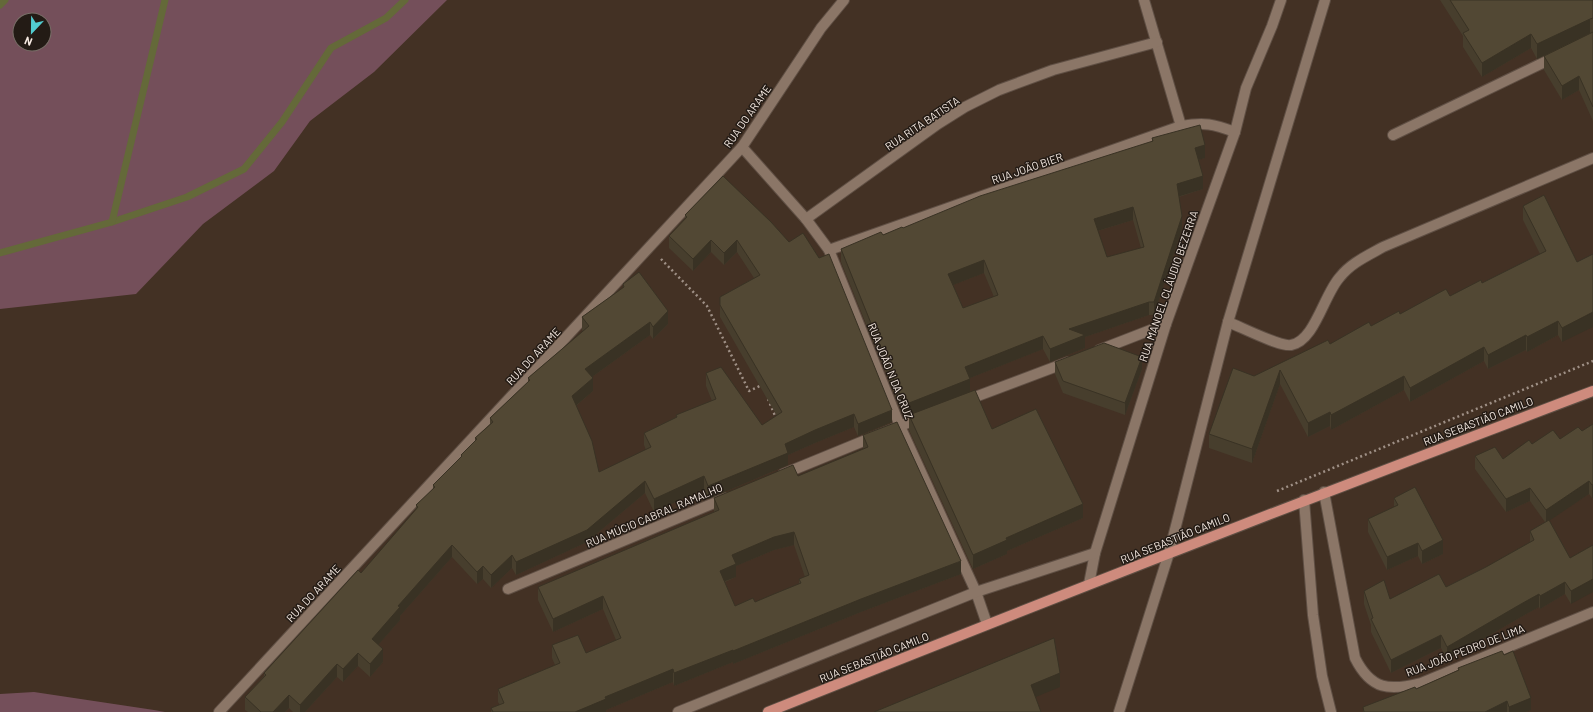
<svg xmlns="http://www.w3.org/2000/svg" width="1593" height="712" font-family="Barlow,sans-serif">
  <style>
    .green { fill: #744f5a; fill-rule: evenodd }
    .lines { fill: none; stroke-linecap: round; stroke-linejoin: round }
    .stream { stroke: #646939; stroke-width: 7 }
    .minor-casing { stroke: #5f4f44; stroke-width: 12 }
    .major-casing { stroke: #5f4f44; stroke-width: 12 }
    .path { stroke: #9f9086; stroke-width: 2.5; stroke-dasharray: 2 3; stroke-linecap: butt }
    .minor { stroke: #8b7667; stroke-width: 10 }
    .major { stroke: #ce8b7d; stroke-width: 10 }
    .wall { fill: #473e2d; fill-rule: evenodd }
    .shaded-wall { fill: #393224 }
    .building { fill: #524834; stroke: #393224; fill-rule: evenodd }
    .labels { text-anchor: middle; dominant-baseline: central; stroke-width: 3; stroke-linejoin: round; paint-order: stroke }
    .street-label { font-size: 11px; fill: #f7ebe3; stroke: #231b15 }
  </style>
  <rect width="100%" height="100%" fill="#433124"/>
  <g class="green">
    <path d="M0 0H447L374 72 310 121 274 171 203 224 136 294 0 309ZM20 20H44V44H20Z"/>
    <polygon points="34,692 154,710 165,712 0,712 0,694"/>
  </g>
  <g class="lines">
    <g class="stream">
      <polyline points="0,5 5,0"/>
      <polyline points="112,222 187,197 244,169 282,122 331,48 386,18 405,0"/>
      <polyline points="0,253 112,222 165,0"/>
    </g>
    <defs>
      <g id="minor">
        <polyline points="1144,0 1181,126"/>
        <polyline points="1393,135 1555,57"/>
        <polyline points="742,147 806,219 829,250 900,426 976,592 987,624"/>
        <polyline points="806,219 938,124 965,107 999,90 1053,70 1157,42"/>
        <path d="M829 250 1181 126C1205 122 1213 124 1235 132"/>
        <path d="M1228 322C1241 327 1280 347 1291 345 1315 341 1324 294 1340 277 1351 263 1367 256 1383 247L1593 158"/>
        <polyline points="1099,350 1166,324"/>
        <polyline points="967,400 1068,362"/>
        <polyline points="783,474 922,417"/>
        <path d="M1324 492 1355 658C1371 690 1389 691 1421 683L1593 612"/>
        <polyline points="1304,500 1313,615 1322,676 1331,712"/>
        <polyline points="1089,584 1095,553 1166,324 1235,132 1246,88 1272,26 1281,0"/>
        <polyline points="508,589 726,498"/>
        <polyline points="219,712 742,147 821,28 844,0"/>
        <polyline points="678,712 976,592 1095,553"/>
        <polyline points="1119,712 1169,553 1228,322 1325,0"/>
      </g>
      <path id="major" d="M768 712C1042 602 1317 495 1593 391"/>
    </defs>
    <use href="#minor" class="minor-casing"/>
    <use href="#major" class="major-casing"/>
    <g class="path">
      <polyline points="661,259 707,306 749,391 762,385"/>
      <polyline points="768,399 776,418"/>
      <polyline points="1277,491 1593,361"/>
    </g>
    <use href="#minor" class="minor"/>
    <use href="#major" class="major"/>
  </g>
  <g class="wall">
    <polygon points="1440,0 1593,0 1593,121 1579,90 1562,100 1544,70 1544,56 1591,33 1537,59 1531,48 1482,77 1463,47 1463,36"/>
    <path d="M1152 138 1205 158 1198 160 1203 189 1179 197 1182 229 1154 315H1149L1085 337V348L1050 362 1043 349 970 378V392L992 429 1083 518 1007 551V554L973 569 909 430V416L904 418 841 262V249L903 228 1152 142ZM1133 220 1141 248 1107 257 1098 231ZM984 273 994 297 963 308 953 285Z"/>
    <polygon points="723,176 892,422 858,436 854,427 815,443 788,455 788,465 708,499 704,489 654,512 645,493 587,542 516,575 512,568 491,588 483,579 477,584 452,557 400,616 400,620 378,645 383,662 370,677 358,666 343,682 337,677 305,712 293,712 289,708 285,712 248,712 245,710 245,697 264,676 264,673 361,573 416,510 416,505 433,490 433,485 461,458 461,455 475,441 475,438 490,424 490,418 528,382 528,378 583,331 582,330 582,317 623,288 623,284 668,324 653,339 650,335 592,377 593,391 576,406 599,472 646,450 644,445 644,433 676,417 676,415 712,401 706,386 706,373 762,425 777,416 720,317 720,297 754,278 737,252 724,265 711,252 693,271 669,248 669,236 685,218 685,215"/>
    <polygon points="1523,206 1577,262 1562,342 1558,335 1527,352 1526,350 1488,369 1484,361 1410,402 1404,390 1331,430 1330,426 1308,437 1280,384 1252,463 1209,448 1209,434 1254,376 1400,314 1450,296 1482,283 1540,254 1523,220"/>
    <polygon points="1055,362 1142,369 1125,415 1063,393 1055,374"/>
    <polygon points="1593,424 1592,498 1589,494 1549,520 1570,558 1593,545 1571,604 1565,594 1540,609 1539,607 1521,617 1447,660 1441,648 1391,673 1371,632 1371,625 1364,604 1364,591 1390,599 1446,587 1486,567 1530,542 1530,531 1545,522 1530,501 1506,512 1475,469 1475,456 1503,459 1532,444 1560,439 1582,431"/>
    <path d="M863 435 961 574 861 612 733 664V662L674 686 673 682 606 710V712H491V708L500 705 498 702V689L555 665 552 658V645L586 653 616 640 603 609 553 632 538 600V587L714 512V498L798 476 863 449ZM794 545 805 577 799 579V584L755 602 735 606 725 582 736 577V566L774 550Z"/>
    <polygon points="1394,498 1443,554 1422,564 1418,556 1387,570 1368,532 1368,519 1394,507"/>
    <polygon points="1458,668 1531,710 1526,712 1363,712 1363,707 1416,689 1458,670"/>
  </g>
  <g class="shaded-wall">
    <polygon points="1590,19 1590,33 1537,59 1537,44"/>
    <polygon points="1531,34 1531,48 1482,77 1482,63"/>
    <polygon points="1579,76 1579,90 1562,100 1562,86"/>
    <polygon points="1205,145 1205,158 1195,161 1195,148"/>
    <polygon points="1203,176 1203,189 1177,197 1177,184"/>
    <polygon points="1133,207 1133,220 1094,232 1094,219"/>
    <polygon points="1182,216 1182,229 1154,315 1154,302"/>
    <polygon points="711,240 711,252 693,271 693,259"/>
    <polygon points="737,240 737,252 724,265 724,253"/>
    <polygon points="984,260 984,273 948,287 948,274"/>
    <polygon points="1149,302 1149,315 1085,337 1085,348 1050,362 1050,349 1069,329"/>
    <polygon points="668,311 668,324 653,339 653,327"/>
    <polygon points="1593,312 1593,327 1562,342 1562,328"/>
    <polygon points="1558,321 1558,335 1527,352 1527,337"/>
    <polygon points="650,322 650,335 585,382 585,369"/>
    <polygon points="1526,335 1526,350 1488,369 1488,355"/>
    <polygon points="1043,336 1043,349 965,380 965,367"/>
    <polygon points="1484,347 1484,361 1410,402 1410,388"/>
    <polygon points="1142,357 1142,369 1125,415 1125,403"/>
    <polygon points="1280,370 1280,384 1252,463 1252,449"/>
    <polygon points="1404,376 1404,390 1331,430 1331,415"/>
    <polygon points="593,378 593,391 572,409 572,396"/>
    <polygon points="970,379 970,392 904,418 904,405"/>
    <polygon points="892,410 892,422 858,436 858,424"/>
    <polygon points="1330,412 1330,426 1308,437 1308,423"/>
    <polygon points="854,414 854,427 815,443 788,455 788,465 708,499 708,486 785,444 815,430"/>
    <polygon points="704,476 704,489 654,512 654,499"/>
    <polygon points="645,481 645,493 587,542 516,575 516,562"/>
    <polygon points="1589,481 1589,494 1546,523 1546,510"/>
    <polygon points="1593,484 1593,498 1592,498 1592,485"/>
    <polygon points="1530,488 1530,501 1506,512 1506,499"/>
    <polygon points="1083,504 1083,518 1007,551 1007,554 973,569 973,555 1006,538"/>
    <polygon points="794,532 794,545 774,550 736,566 736,577 720,583 720,571 732,555 774,537"/>
    <polygon points="1443,540 1443,554 1422,564 1422,551"/>
    <polygon points="1418,543 1418,556 1387,570 1387,557"/>
    <polygon points="452,545 452,557 400,616 400,620 372,652 372,639 398,606"/>
    <polygon points="512,555 512,568 491,588 491,575"/>
    <polygon points="961,561 961,574 861,612 733,664 733,651 861,599"/>
    <polygon points="483,566 483,579 477,584 477,572"/>
    <polygon points="1593,579 1593,592 1571,604 1571,591"/>
    <polygon points="1565,582 1565,594 1540,609 1540,596"/>
    <polygon points="1539,594 1539,607 1521,617 1447,660 1447,647 1521,604"/>
    <polygon points="603,596 603,609 553,632 553,619"/>
    <polygon points="1441,635 1441,648 1391,673 1391,660"/>
    <polygon points="383,649 383,662 370,677 370,664"/>
    <polygon points="733,650 733,662 674,686 674,673"/>
    <polygon points="358,653 358,666 343,682 343,669"/>
    <polygon points="337,664 337,677 305,712 300,712 300,705"/>
    <polygon points="673,669 673,682 606,710 606,712 575,712 605,697"/>
    <polygon points="1060,673 1060,687 1031,699 1031,685"/>
    <polygon points="289,695 289,708 285,712 273,712"/>
    <polygon points="1531,698 1531,710 1526,712 1509,712 1509,707"/>
    <polygon points="1507,701 1507,712 1485,712"/>
  </g>
  <g class="building">
    <polygon points="1450,0 1593,0 1593,18 1590,19 1537,44 1531,34 1482,63 1463,33 1469,30"/>
    <polygon points="1593,32 1593,107 1579,76 1562,86 1544,56"/>
    <path d="M1200 125 1205 145 1195 148 1203 176 1177 184 1182 216 1154 302H1149L1069 329 1085 335 1050 349 1043 336 965 367 970 379 904 405 841 249 881 232 883 235 902 227 903 228 980 196 1153 141 1152 138ZM1133 207 1144 247 1107 257 1094 219ZM984 260 998 295 963 308 948 274Z"/>
    <polygon points="723,176 771,222 789,242 803,233 819,258 829,254 892,410 858,424 854,414 815,430 785,444 788,453 708,486 704,476 654,499 645,481 587,530 516,562 512,555 491,575 483,566 477,572 452,545 398,606 400,607 372,639 383,649 370,664 358,653 343,669 337,664 300,705 289,695 273,712 261,712 245,697 266,675 264,673 358,570 361,573 418,507 416,505 435,487 433,485 462,456 461,455 477,439 475,438 493,422 490,418 530,380 528,378 589,326 582,317 624,287 623,284 639,272 668,311 653,327 650,322 585,369 593,378 572,396 592,441 599,472 651,447 644,433 677,417 676,415 716,399 706,373 721,367 762,425 782,412 720,305 720,297 760,275 737,240 724,253 711,240 693,259 669,236 687,217 685,215"/>
    <polygon points="1544,195 1577,262 1593,254 1593,312 1562,328 1558,321 1527,337 1526,335 1488,355 1484,347 1410,388 1404,376 1331,415 1330,412 1308,423 1280,370 1252,449 1209,434 1233,368 1254,376 1328,340 1330,344 1369,322 1371,326 1399,311 1400,314 1446,289 1450,296 1481,280 1482,283 1546,251 1523,206"/>
    <polygon points="1104,343 1142,357 1125,403 1063,381 1055,362"/>
    <polygon points="975,390 992,429 1036,409 1083,504 1006,538 1007,540 973,555 909,415"/>
    <path d="M897 422 961 561 861 599 733 651V650L674 673 673 669 605 697 606 699 575 712H493L491 708 504 703 498 689 560 663 552 645 578 635 586 653 621 638 603 596 553 619 538 587 719 510 714 498 793 465 798 476 868 447 863 435ZM794 532 809 575 799 579 801 583 774 594 755 602 753 598 735 606 720 571 736 564 732 555 774 537Z"/>
    <polygon points="1593,424 1593,484 1592,485 1589,481 1546,510 1530,488 1506,499 1475,456 1495,447 1503,459 1529,440 1532,444 1553,430 1560,439 1578,427 1582,431"/>
    <polygon points="1415,487 1443,540 1422,551 1418,543 1387,557 1368,519 1398,505 1394,498"/>
    <polygon points="1549,520 1570,558 1593,545 1593,579 1571,591 1565,582 1540,596 1539,594 1521,604 1447,647 1441,635 1391,660 1371,619 1373,618 1364,591 1384,580 1390,599 1439,574 1446,587 1486,567 1534,540 1530,531"/>
    <polygon points="1054,638 1060,673 1031,685 1041,712 874,712"/>
    <polygon points="1502,651 1504,655 1513,651 1531,698 1509,707 1507,701 1485,712 1364,712 1363,707 1415,687 1416,689 1459,670 1458,668"/>
  </g>
  <g class="labels">
    <g class="street-label">
      <text transform="translate(747 116) rotate(-55)">RUA DO ARAME</text>
      <text transform="translate(922 123) rotate(-34)">RUA RITA BATISTA</text>
      <text transform="translate(1027 168) rotate(-19)">RUA JOÃO BIER</text>
      <text transform="translate(1168 286) rotate(-71)">RUA MANOEL CLÁUDIO BEZERRA</text>
      <text transform="translate(533 356) rotate(-47)">RUA DO ARAME</text>
      <text transform="translate(891 371) rotate(68)">RUA JOÃO N DA CRUZ</text>
      <text transform="translate(1478 421) rotate(-21)">RUA SEBASTIÃO CAMILO</text>
      <text transform="translate(654 515) rotate(-23)">RUA MÚCIO CABRAL RAMALHO</text>
      <text transform="translate(1175 538) rotate(-22)">RUA SEBASTIÃO CAMILO</text>
      <text transform="translate(313 593) rotate(-47)">RUA DO ARAME</text>
      <text transform="translate(1465 650) rotate(-21)">RUA JOÃO PEDRO DE LIMA</text>
      <text transform="translate(874 657) rotate(-22)">RUA SEBASTIÃO CAMILO</text>
    </g>
  </g>
  <g transform="translate(32 32) rotate(202)"><circle r="19" fill="#231b15" stroke="#786e67"/>
  <path d="M0-3L7 15L0 10L-7 15Z" fill="#52ccd0"/>
  <text y="-6" font-size="11" font-weight="bold" text-anchor="middle" fill="#f7ebe3">N</text>
  </g>
</svg>
